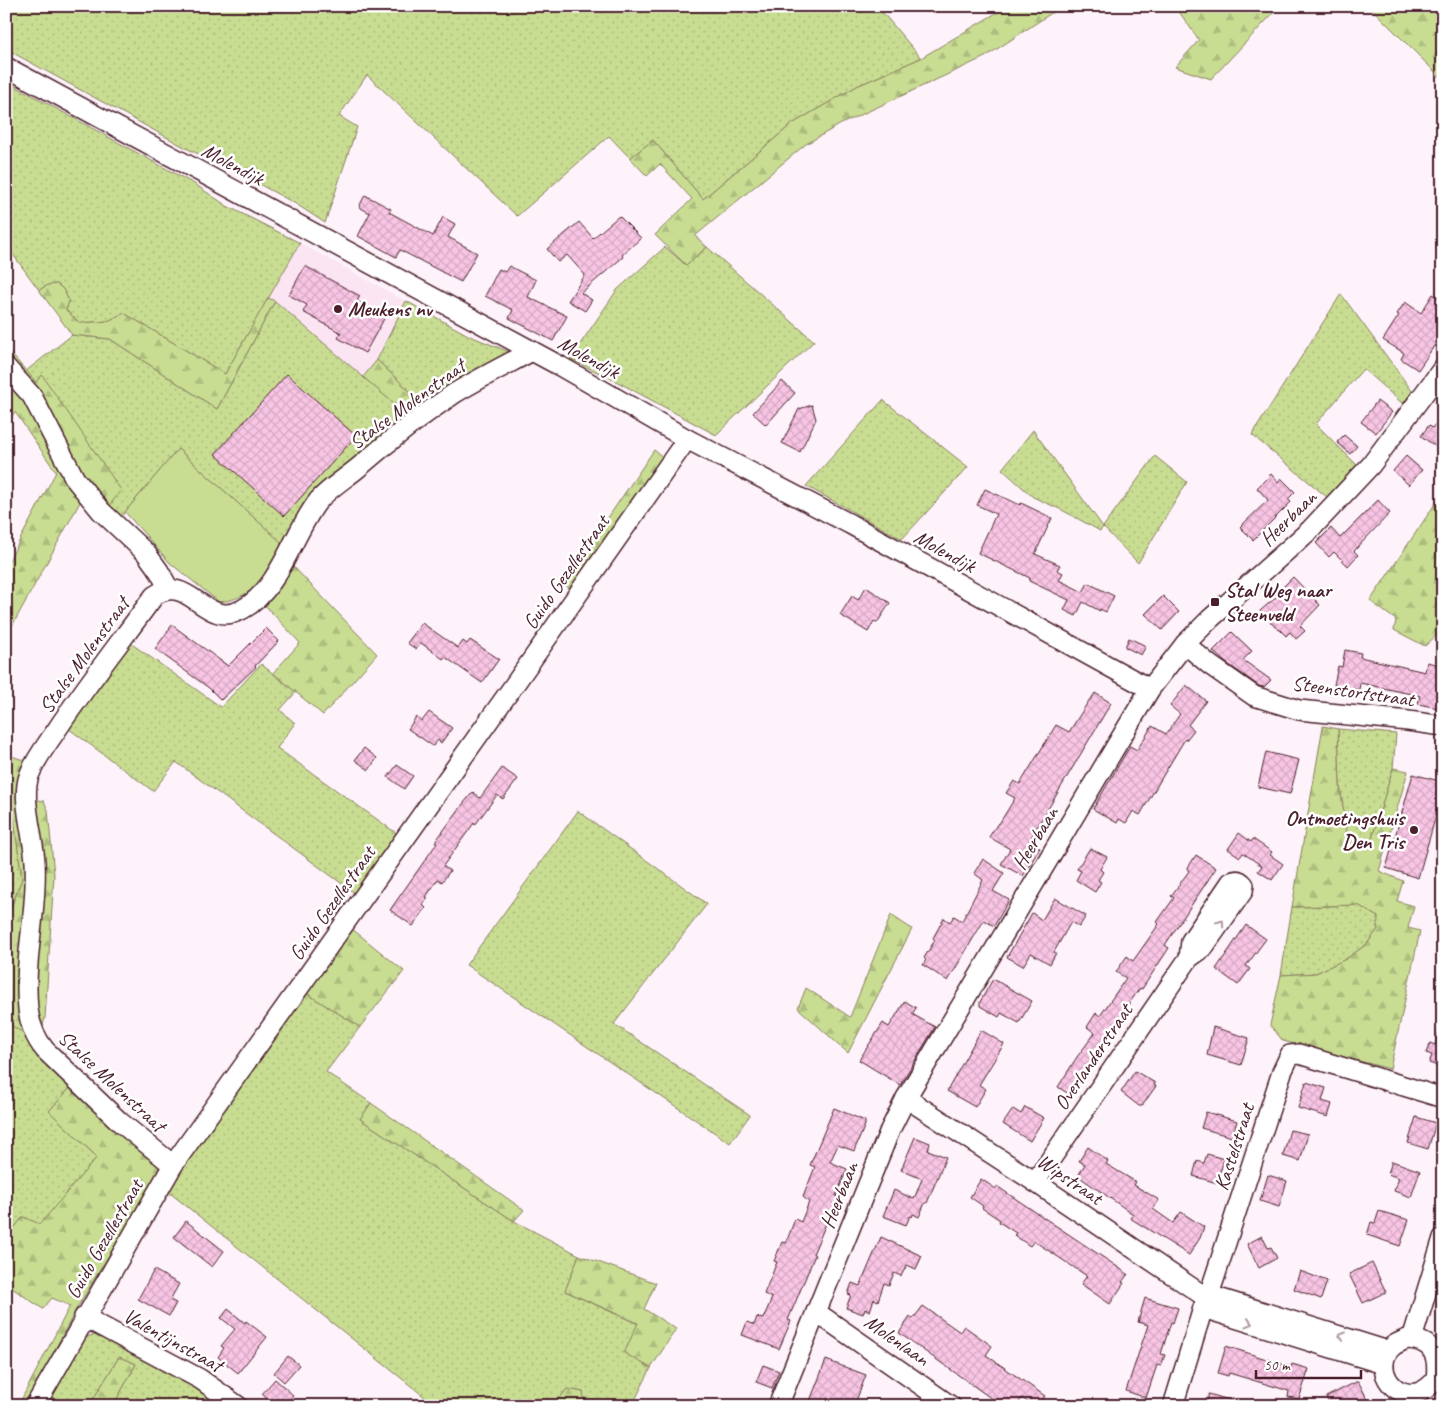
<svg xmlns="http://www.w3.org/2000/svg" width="1449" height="1412" font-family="Caveat,sans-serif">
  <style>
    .built { fill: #fce5f3 }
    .grass { fill: url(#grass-dots); stroke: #897e5e }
    .forest { fill: url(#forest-firs); stroke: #897e5e }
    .garden { fill: #c8dd92; stroke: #897e5e }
    .building { fill: url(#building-cross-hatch); stroke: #4a1f2b }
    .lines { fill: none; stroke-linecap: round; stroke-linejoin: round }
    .minor-casing { stroke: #4a1f2b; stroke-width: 22 }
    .minor { stroke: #fff; stroke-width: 19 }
    .oneway { stroke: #ae9aa0 }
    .poi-dot { fill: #4a1f2b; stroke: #fff; stroke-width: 2 }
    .labels { text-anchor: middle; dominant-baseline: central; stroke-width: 5; stroke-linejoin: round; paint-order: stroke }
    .street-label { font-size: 21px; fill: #4a1f2b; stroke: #fff }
    .poi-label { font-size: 21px; font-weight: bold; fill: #4a1f2b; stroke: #fff; text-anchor: start }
  </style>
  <defs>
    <pattern id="grass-dots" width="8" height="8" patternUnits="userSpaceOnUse" patternTransform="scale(1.25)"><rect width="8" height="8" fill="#c8dd92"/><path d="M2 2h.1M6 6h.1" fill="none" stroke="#adbd7e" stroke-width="1.8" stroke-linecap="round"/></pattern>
    <pattern id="forest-firs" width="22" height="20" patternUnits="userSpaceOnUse" patternTransform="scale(1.25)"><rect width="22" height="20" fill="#c8dd92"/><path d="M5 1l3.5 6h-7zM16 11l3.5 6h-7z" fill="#adbd7e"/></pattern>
    <pattern id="building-cross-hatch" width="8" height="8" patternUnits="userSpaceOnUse" patternTransform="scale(1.25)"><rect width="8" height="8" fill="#f8c5e4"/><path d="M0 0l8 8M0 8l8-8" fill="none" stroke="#d6a9c4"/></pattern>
  </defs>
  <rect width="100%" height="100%" fill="#fef3fa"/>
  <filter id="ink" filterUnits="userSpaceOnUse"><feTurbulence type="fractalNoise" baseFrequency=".02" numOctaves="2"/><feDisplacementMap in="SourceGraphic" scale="10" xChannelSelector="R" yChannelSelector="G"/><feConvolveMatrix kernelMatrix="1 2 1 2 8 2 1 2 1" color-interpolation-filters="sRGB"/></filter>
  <g filter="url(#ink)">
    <polygon class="built" points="300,243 406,301 377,360 363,377 275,301 268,298"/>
    <g class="grass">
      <polygon points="6,6 877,6 921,58 857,86 792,124 703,199 653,140 630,158 609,136 517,216 367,75 339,116 357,127 325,223 296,204 242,175 188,149 6,49"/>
      <polygon points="6,81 196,185 227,206 300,243 225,374 124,313 108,321 80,323 65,310 63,289 57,284 48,285 39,290 6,245"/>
      <polygon points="665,247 686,265 707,247 814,341 716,435 614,380 570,359 617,290"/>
      <polygon points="1341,294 1412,391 1403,404 1363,369 1316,424 1357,465 1327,497 1252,435"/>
      <polygon points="275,301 412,419 330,484 286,547 178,449 121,517 107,509 42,376 36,383 26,371 72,335 110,339 217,409"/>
      <polygon points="406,301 470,336 512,353 457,387 449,380 420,401 377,360"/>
      <polygon points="883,400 968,467 902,539 806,486"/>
      <polygon points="1033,430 1103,527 1155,456 1187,482 1138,563 1103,527 1100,531 1062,510 1033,497 1002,469"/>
      <polygon points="126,640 221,707 261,664 296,692 280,710 295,723 277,748 399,835 356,894 176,762 153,791 65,726"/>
      <polygon points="1338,729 1396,734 1393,768 1371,842 1348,844 1340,786"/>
      <polygon points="6,803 13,812 22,879 9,912 6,944"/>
      <polygon points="578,811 707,904 614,1024 750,1115 730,1143 466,965"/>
      <polygon points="1358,905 1378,917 1378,929 1367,944 1346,959 1316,973 1281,975 1292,907"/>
      <polygon points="6,957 12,1026 27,1031 72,1086 49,1111 97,1157 40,1225 23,1217 6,1238"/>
      <polygon points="306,993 360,1027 326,1072 371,1103 360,1119 514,1221 579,1255 565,1291 638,1324 625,1353 651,1368 632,1406 585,1406 583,1392 567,1389 553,1406 436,1406 165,1189"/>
      <polygon points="94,1335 105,1337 216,1395 218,1405 113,1406 136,1364 119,1357 89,1406 43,1406 84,1337"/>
    </g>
    <g class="forest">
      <polygon points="1008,6 1062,6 985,57 841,124 806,144 695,236 707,247 686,265 655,235 692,199 660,164 647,176 630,158 653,140 703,199 792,124 857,86 921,58"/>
      <polygon points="1175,6 1280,6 1211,79 1175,67 1199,40"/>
      <polygon points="1373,6 1443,6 1443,80 1371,8"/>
      <polygon points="57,284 63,289 69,301 66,310 80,323 108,321 124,313 225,374 268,298 275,301 217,409 110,339 72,335 39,290 48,285"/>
      <polygon points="6,348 36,382 42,375 121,490 107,509 85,493 6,637 6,566 56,472 15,412 6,424"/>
      <polygon points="377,360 420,401 450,380 457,387 412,419 363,377"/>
      <polygon points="654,450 664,458 573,590 563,584"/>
      <polygon points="1435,504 1443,510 1443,629 1425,646 1394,630 1396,620 1370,601"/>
      <polygon points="290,563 377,654 323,715 273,673 300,643 262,602"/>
      <polygon points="1323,726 1338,729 1340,786 1348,843 1371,842 1393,768 1408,771 1379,871 1403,881 1397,901 1414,906 1408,928 1420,931 1390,1069 1283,1041 1270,1025 1281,975 1316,973 1346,959 1367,944 1378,929 1378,917 1358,905 1292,907"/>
      <polygon points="6,754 29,762 22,805 39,800 44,801 48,810 54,875 45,1018 41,1032 20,1031 12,1026 6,944 9,913 22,879 13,812 6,803"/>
      <polygon points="891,915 912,929 848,1053 798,1008 806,988 850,1017"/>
      <polygon points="351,928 404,971 360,1027 306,993"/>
      <polygon points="72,1086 160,1162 159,1173 77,1308 25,1406 18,1406 70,1306 52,1298 43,1309 6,1284 6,1238 23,1217 40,1224 97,1157 49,1111"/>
      <polygon points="371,1103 524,1210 514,1221 360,1119"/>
      <polygon points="579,1255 656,1283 644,1309 676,1329 651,1368 624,1353 638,1323 565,1291"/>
      <polygon points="119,1357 136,1364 113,1406 89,1406"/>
      <polygon points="567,1389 583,1392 585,1406 553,1406"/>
    </g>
    <path class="garden" d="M178 449 281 542C282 553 278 558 272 567 260 586 243 600 219 602L170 563 125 512Z"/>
    <g class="building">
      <polygon points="365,195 391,209 389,212 433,236 443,217 455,224 448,237 477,253 461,282 400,250 396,257 358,236 370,213 359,207"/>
      <polygon points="619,216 641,238 622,255 623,257 581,293 592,300 585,311 568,301 585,275 567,255 558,262 547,249 579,222 593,238"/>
      <polygon points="305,266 360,296 357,301 385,317 365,353 338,338 341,333 303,312 307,305 289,295"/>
      <polygon points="509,266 536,280 528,297 567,316 553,341 509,318 513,310 485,296 499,269 505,272"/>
      <polygon points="1433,294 1443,301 1443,333 1418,370 1401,359 1404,353 1383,340 1399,315 1397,314 1405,302 1421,313"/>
      <polygon points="287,374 356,436 284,516 215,454"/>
      <polygon points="782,381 795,393 766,425 753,413"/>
      <polygon points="1377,401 1392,412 1376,433 1361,422"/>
      <polygon points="812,405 816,419 800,452 782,443 799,409"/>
      <polygon points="1443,415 1443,452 1421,436 1429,425 1432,428"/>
      <polygon points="1344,435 1357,446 1350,454 1337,442"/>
      <polygon points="1406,456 1422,470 1409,485 1393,471"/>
      <polygon points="1271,474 1278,482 1281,478 1295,492 1288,499 1291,502 1253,540 1240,527 1268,500 1257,488"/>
      <polygon points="985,489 1020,505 1021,503 1052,518 1035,554 1060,565 1057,570 1063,573 1059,580 1083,592 1088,583 1114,596 1106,612 1100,609 1100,611 1083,602 1076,616 1064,610 1069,600 1029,581 1030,578 978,553 996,514 977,505"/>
      <polygon points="1378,500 1390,513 1354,551 1358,555 1348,566 1334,552 1329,557 1316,543 1331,528 1340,538"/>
      <polygon points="1293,577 1320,605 1300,626 1305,631 1296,639 1290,632 1286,636 1279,629 1278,630 1260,611 1284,590 1282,588"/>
      <polygon points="866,587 890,603 877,623 874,621 868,632 840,615 852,596 858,600"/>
      <polygon points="1163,596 1179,612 1162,630 1145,614"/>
      <polygon points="422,623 458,648 463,641 467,644 470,640 499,659 482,683 445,657 443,659 421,643 416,649 407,643"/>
      <polygon points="172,625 228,666 266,628 279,641 255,666 256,667 221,700 209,688 155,649"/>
      <polygon points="1232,632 1252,651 1243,660 1271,680 1264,687 1259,686 1225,662 1213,651"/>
      <polygon points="1129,638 1146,646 1141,655 1125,647"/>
      <polygon points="1345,650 1361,653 1360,657 1425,672 1427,662 1443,666 1443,709 1418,704 1420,696 1360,683 1359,690 1334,685 1338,666 1342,667"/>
      <polygon points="1186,685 1206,701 1188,725 1194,730 1186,740 1185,739 1164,774 1140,815 1133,811 1126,823 1119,819 1117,823 1093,809 1130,746 1137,750 1152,726 1166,734 1180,714 1170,706"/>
      <polygon points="1095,693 1111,703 1029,841 1040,848 1023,876 1001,864 1010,849 989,837 998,823 999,824 1015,798 1006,793 1014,781 1020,784 1056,725 1069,732 1090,699 1091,699"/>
      <polygon points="429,712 452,728 441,743 438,740 433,746 408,729 416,717 422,721"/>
      <polygon points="364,748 377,758 369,770 355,760"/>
      <polygon points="1266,752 1299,760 1290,794 1258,787"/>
      <polygon points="397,765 413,776 404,789 388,777"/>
      <polygon points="502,768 518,779 503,799 497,795 475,825 474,823 443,866 450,871 442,882 438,879 426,897 428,898 423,905 426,908 413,926 390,910 437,843 435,842 463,804 473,792 480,798"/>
      <polygon points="1413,774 1443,782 1443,791 1418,878 1386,868"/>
      <polygon points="1239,833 1251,842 1253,839 1272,852 1270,855 1283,864 1272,880 1258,871 1262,866 1243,853 1240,857 1228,849"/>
      <polygon points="1090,848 1107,857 1100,869 1103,872 1098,880 1101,882 1095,892 1076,880 1081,871 1077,869"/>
      <polygon points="1196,855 1216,868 1165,945 1169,948 1142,989 1140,988 1114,1025 1115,1027 1084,1073 1086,1074 1072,1096 1058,1087 1077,1057 1095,1033 1087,1027 1096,1013 1100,1016 1126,978 1116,972 1127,956 1133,961 1159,924 1157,922 1174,898 1171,896 1189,871 1187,869"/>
      <polygon points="983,859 1004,873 993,891 1009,900 994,926 984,920 948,981 923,965 926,960 924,958 935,940 933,938 944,918 950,922 954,916 962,921 983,880 974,873"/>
      <polygon points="1055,898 1086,916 1079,927 1071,922 1054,952 1056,953 1050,964 1031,953 1023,966 1007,957 1032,913 1042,920"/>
      <polygon points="1246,925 1266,939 1246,966 1250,969 1238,985 1216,969"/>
      <polygon points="993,979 1032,1001 1019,1023 1001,1013 999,1017 980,1006 980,1002"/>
      <polygon points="905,1001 916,1008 912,1014 935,1027 900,1085 859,1060 883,1023 889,1027"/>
      <polygon points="1213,1027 1249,1038 1241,1065 1207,1055"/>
      <polygon points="1440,1027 1443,1028 1443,1068 1429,1063 1432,1055 1426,1053 1430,1043 1435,1045"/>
      <polygon points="981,1030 1004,1044 979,1085 986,1089 975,1107 947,1091"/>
      <polygon points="1135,1071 1155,1083 1154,1085 1156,1086 1142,1106 1139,1106 1121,1092"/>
      <polygon points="1306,1082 1326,1088 1322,1101 1332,1104 1328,1117 1298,1108"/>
      <polygon points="1025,1107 1044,1118 1030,1141 1003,1124 1013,1109 1021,1114"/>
      <polygon points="834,1108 865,1121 865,1125 854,1151 838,1145 830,1162 847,1169 836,1196 842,1199 836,1214 831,1212 813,1254 815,1255 788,1320 791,1321 779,1349 742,1335 747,1322 754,1325 757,1317 763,1319 772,1298 764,1294 777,1262 774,1261 782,1242 786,1243 795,1219 801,1222 809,1202 803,1197 815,1167 810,1165"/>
      <polygon points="1206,1112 1237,1121 1232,1137 1201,1128"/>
      <polygon points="1416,1117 1436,1123 1428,1149 1408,1143"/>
      <polygon points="1290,1130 1308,1134 1300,1161 1283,1156"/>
      <polygon points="915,1137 930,1143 928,1150 946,1157 927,1203 925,1203 919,1217 913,1214 912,1217 910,1216 906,1225 883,1216 894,1190 914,1199 922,1179 901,1170"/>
      <polygon points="1088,1147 1108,1161 1106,1164 1136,1182 1134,1185 1159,1200 1153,1209 1173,1223 1181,1212 1204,1227 1200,1238 1189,1255 1130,1218 1133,1214 1078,1176 1085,1164 1079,1161"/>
      <polygon points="1207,1154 1224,1159 1217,1183 1193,1176 1197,1161 1204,1163"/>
      <polygon points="1392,1161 1420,1171 1411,1197 1394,1191 1399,1178 1388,1174"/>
      <polygon points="1268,1175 1287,1181 1279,1207 1260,1201"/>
      <polygon points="981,1179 996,1189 997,1186 1004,1191 1128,1274 1122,1282 1124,1283 1110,1304 1081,1284 1087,1276 1034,1241 1030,1246 1014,1235 1016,1233 999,1222 1000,1220 982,1208 983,1206 970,1197"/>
      <polygon points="1379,1211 1409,1220 1400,1246 1367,1235 1371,1222 1375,1223"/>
      <polygon points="186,1221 224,1251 212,1267 174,1237"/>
      <polygon points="1262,1236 1268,1248 1271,1247 1277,1258 1259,1268 1247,1244"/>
      <polygon points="881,1237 922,1256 916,1269 907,1265 901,1276 894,1273 889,1285 884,1283 878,1301 874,1299 870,1311 865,1309 863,1314 846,1308 851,1295 848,1294 852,1283 860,1286"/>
      <polygon points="1372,1263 1386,1292 1363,1303 1349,1274"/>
      <polygon points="154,1270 179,1284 170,1300 176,1303 169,1316 138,1299"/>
      <polygon points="1300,1271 1327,1281 1321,1299 1294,1289"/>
      <polygon points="1145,1298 1178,1308 1173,1323 1171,1322 1161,1354 1165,1355 1161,1366 1157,1365 1146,1398 1126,1391 1148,1325 1138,1322"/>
      <polygon points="923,1306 960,1332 964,1326 992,1346 986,1355 1045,1396 1038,1406 1033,1406 1022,1398 1017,1406 1002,1406 899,1333 910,1317 913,1319"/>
      <polygon points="228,1309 245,1323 246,1321 267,1337 238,1373 218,1357 224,1348 221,1346 235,1329 221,1318"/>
      <polygon points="1226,1346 1291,1367 1292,1364 1309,1369 1299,1399 1288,1397 1289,1391 1229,1373 1228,1376 1218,1373"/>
      <polygon points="288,1356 299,1365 284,1382 274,1373"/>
      <polygon points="826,1360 866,1375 854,1406 808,1406"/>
      <polygon points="763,1365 779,1371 772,1388 756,1382"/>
      <polygon points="275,1379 293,1395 284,1406 275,1406 262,1394"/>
      <polygon points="1358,1381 1371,1406 1330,1406 1326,1397"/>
      <polygon points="1209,1394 1239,1403 1239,1406 1205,1406"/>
    </g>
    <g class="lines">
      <defs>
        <g id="minor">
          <polyline points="6,67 560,366 687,439 850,524 1150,689"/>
          <polyline points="6,367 32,396 75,479 101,511 146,553 159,571 169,589"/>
          <polyline points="1185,644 1210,665 1254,696 1299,710 1408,721 1443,726"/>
          <polyline points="906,1098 1035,1182 1207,1298"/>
          <path d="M173 1165 120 1122 45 1050C35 1038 30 1025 28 1009 23 960 38 911 35 862 34 837 21 799 29 776 35 759 48 743 58 728 88 683 122 640 154 596 190 571 204 631 243 609 280 589 293 533 318 501 329 488 346 478 359 467 389 441 422 415 455 393 480 378 506 365 532 351"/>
          <path d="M1035 1182 1189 958 1203 948 1243 891 1244 885C1240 880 1237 879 1231 882L1191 941 1189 958"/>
          <polyline points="1209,1295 1388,1351"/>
          <polyline points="1203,1308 1383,1364"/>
          <polyline points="816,1312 951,1406"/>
          <polyline points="84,1317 200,1379 238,1406"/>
          <path d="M1407 1339C1434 1340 1439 1357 1436 1380 1431 1385 1426 1390 1420 1392 1392 1401 1371 1365 1393 1346 1397 1343 1402 1341 1407 1339Z"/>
          <polyline points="1412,1339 1443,1238"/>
          <polyline points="35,1406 173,1165 512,688 687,439"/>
          <polyline points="778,1406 890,1130 906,1098 1150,689 1185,644 1210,619 1310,530 1371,465 1443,368"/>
          <polyline points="1173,1406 1203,1308 1209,1295 1282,1072 1290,1055 1299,1054 1443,1098"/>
        </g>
      </defs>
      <use href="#minor" class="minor-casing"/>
      <use href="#minor" class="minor"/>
    </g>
    <defs><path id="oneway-chevron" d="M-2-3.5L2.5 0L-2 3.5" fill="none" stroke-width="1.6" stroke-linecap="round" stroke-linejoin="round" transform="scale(1.25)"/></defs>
    <g class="oneway">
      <use href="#oneway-chevron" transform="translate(1221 923) rotate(-55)"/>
      <use href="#oneway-chevron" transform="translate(1249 1323) rotate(17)"/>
      <use href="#oneway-chevron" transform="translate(1342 1336) rotate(-163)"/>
    </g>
  </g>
  <g class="poi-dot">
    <circle cx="338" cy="309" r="5"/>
    <rect x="1210" y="597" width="10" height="10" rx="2.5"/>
    <circle cx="1414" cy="830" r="5"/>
  </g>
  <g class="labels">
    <g class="street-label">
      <text transform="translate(233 164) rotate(28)">Molendijk</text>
      <text transform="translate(589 357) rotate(29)">Molendijk</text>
      <text transform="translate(407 404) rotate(-36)">Stalse Molenstraat</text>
      <text transform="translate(1288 518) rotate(-44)">Heerbaan</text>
      <text transform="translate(945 551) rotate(29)">Molendijk</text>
      <text transform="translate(566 572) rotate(-55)">Guido Gezellestraat</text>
      <text transform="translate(84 655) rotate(-54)">Stalse Molenstraat</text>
      <text transform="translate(1353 691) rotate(8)">Steenstortstraat</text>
      <text transform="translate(1035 838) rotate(-59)">Heerbaan</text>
      <text transform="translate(332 903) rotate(-55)">Guido Gezellestraat</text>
      <text transform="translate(1093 1057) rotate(-56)">Overlanderstraat</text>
      <text transform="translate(112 1081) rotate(43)">Stalse Molenstraat</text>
      <text transform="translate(1234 1147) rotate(-72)">Kastelstraat</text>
      <text transform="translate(1070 1179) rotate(34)">Wipstraat</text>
      <text transform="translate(839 1195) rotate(-68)">Heerbaan</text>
      <text transform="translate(104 1239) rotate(-60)">Guido Gezellestraat</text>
      <text transform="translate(173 1340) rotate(29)">Valentijnstraat</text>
      <text transform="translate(897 1340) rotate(35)">Molenlaan</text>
    </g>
    <g class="poi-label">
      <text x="348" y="309">Meukens nv</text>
      <text x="1225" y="590">Stal Weg naar<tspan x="1225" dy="24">Steenveld</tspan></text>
      <text x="1404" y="818" text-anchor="end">Ontmoetingshuis<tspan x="1404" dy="24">Den Tris</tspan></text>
    </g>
  </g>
  <rect width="1449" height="1412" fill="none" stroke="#fff" stroke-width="25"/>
  <rect x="12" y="12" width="1424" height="1387" fill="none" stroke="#4a1f2b" stroke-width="2" filter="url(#ink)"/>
  <path d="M1256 1370v8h105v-8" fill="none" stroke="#4a1f2b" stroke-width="2.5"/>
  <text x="1264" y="1370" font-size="15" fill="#4a1f2b" stroke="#ffffff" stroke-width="4" paint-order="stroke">50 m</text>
</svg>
